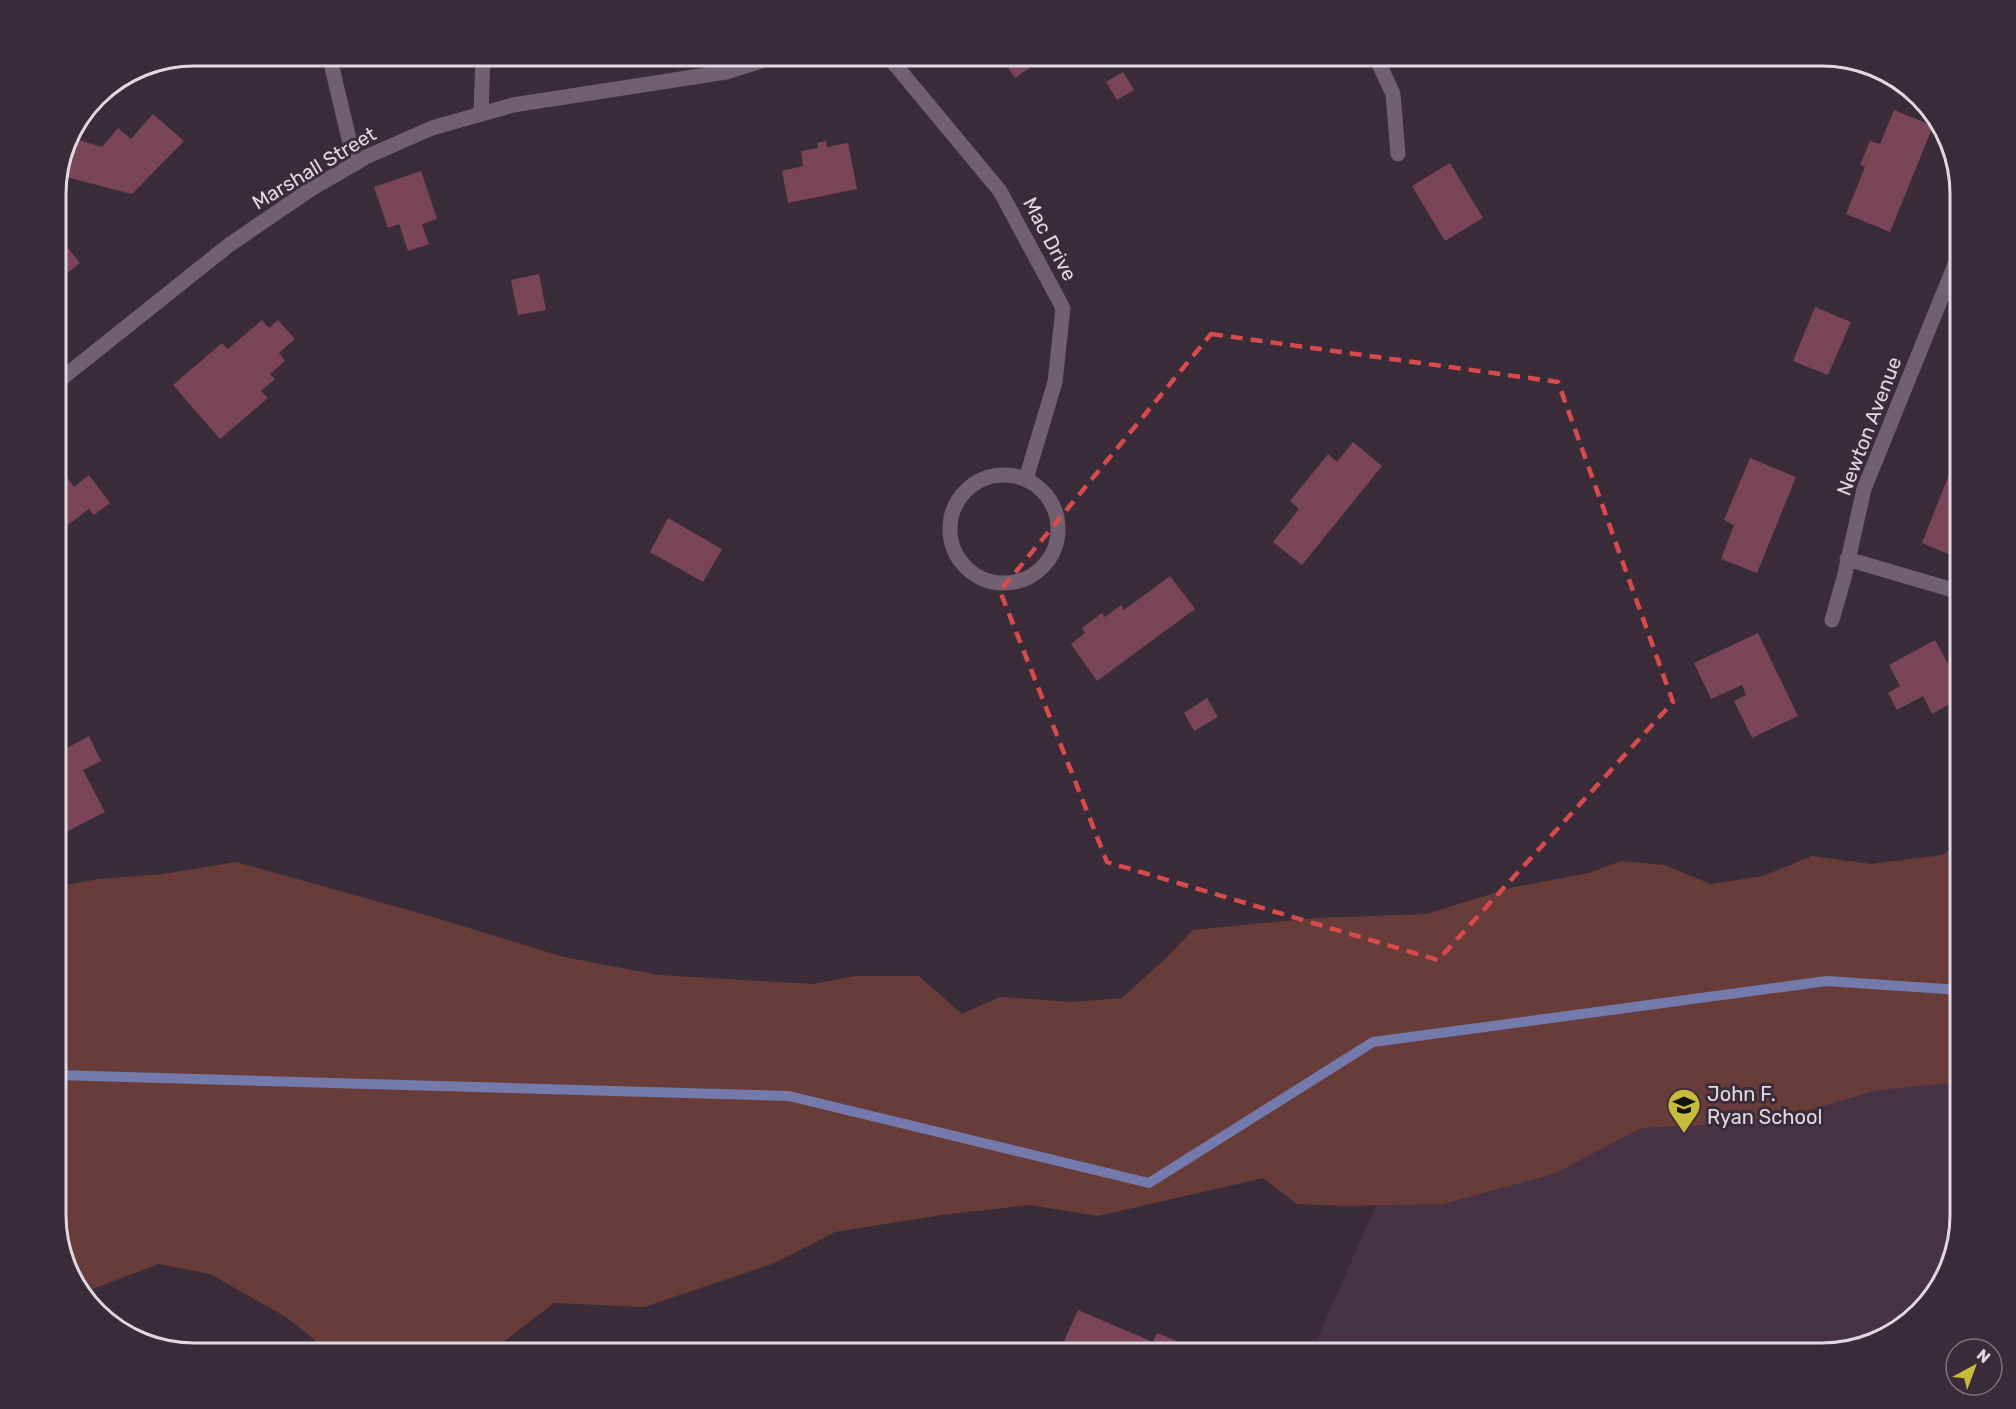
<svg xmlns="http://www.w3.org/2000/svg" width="2016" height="1409" font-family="Rubik,sans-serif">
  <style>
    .built { fill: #473345 }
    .green { fill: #673c39 }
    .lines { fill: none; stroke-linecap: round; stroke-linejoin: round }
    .stream { stroke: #747bac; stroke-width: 10 }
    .building { fill: #794557 }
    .lane { stroke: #71606f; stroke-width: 15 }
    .street { stroke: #71606f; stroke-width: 15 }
    .marked { fill: none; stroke: #d84b4d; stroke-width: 4.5; stroke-dasharray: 12 8; stroke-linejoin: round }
    .labels { text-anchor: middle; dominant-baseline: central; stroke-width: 6; stroke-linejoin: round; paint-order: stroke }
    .street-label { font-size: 20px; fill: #e2d8e1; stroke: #3b2c39 }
    .poi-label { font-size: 20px; fill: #e2d8e1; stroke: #3b2c39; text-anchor: start }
    .rim { fill: none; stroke: #e2d8e1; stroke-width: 3 }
  </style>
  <rect width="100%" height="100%" fill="#3b2c39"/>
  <polygon class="built" points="1960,1025 1960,1216 1937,1292 1884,1339 1823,1353 1311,1353 1443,1053"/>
  <polygon class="green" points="1960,844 1960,1082 1877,1090 1769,1122 1641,1128 1554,1174 1443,1204 1343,1206 1297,1204 1263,1178 1098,1216 1029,1205 942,1215 835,1232 775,1263 644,1307 554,1303 489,1353 331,1353 286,1317 210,1274 159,1264 82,1293 74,1284 56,1224 56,887 98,879 163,874 236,862 426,915 564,957 659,975 813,984 855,976 919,976 962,1014 1000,997 1072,1002 1122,998 1164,960 1193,930 1317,918 1426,914 1514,887 1589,873 1621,861 1664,865 1711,884 1763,876 1812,856 1871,864 1942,855"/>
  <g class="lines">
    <polyline class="stream" points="56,1075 789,1096 1149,1183 1373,1042 1827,981 1960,990"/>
  </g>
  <g class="building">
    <polygon points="999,55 1048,55 1015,78"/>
    <polygon points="1123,72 1134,90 1117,100 1106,82"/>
    <polygon points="1894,110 1933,126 1890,232 1846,214 1865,167 1860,165 1870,141 1880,144"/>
    <polygon points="153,114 184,141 132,194 58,175 69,137 102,147 118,128 131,139"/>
    <polygon points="826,141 827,147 848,143 857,189 788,203 782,171 803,166 801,151 818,148 817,143"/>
    <polygon points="1450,163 1483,218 1445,241 1412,186"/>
    <polygon points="421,171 437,219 422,224 429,244 408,251 399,224 388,228 374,187"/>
    <polygon points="58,236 80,263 56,282 56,238"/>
    <polygon points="539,274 546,310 518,315 511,280"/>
    <polygon points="1815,307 1851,322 1828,375 1793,361"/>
    <polygon points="262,320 269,328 278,320 295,339 279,353 285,361 270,374 275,379 261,391 268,398 220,439 173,385 222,343 228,349"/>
    <polygon points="1353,442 1382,466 1302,565 1273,542 1299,509 1290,501 1328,454 1337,462"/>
    <polygon points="1960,447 1960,559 1922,543"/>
    <polygon points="1750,458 1796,477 1757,573 1721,559 1734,525 1724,520"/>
    <polygon points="65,475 74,487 89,475 110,503 94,515 89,509 56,534 56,482"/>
    <polygon points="668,518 722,549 703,582 650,552"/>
    <polygon points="1170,576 1195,609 1097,681 1071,644 1085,633 1082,628 1102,613 1105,617 1121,605 1124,610"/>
    <polygon points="1758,633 1798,716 1752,738 1734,701 1746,695 1742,685 1711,699 1694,663"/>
    <polygon points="1935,640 1960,686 1960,698 1932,714 1923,696 1897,710 1888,693 1900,686 1889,665"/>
    <polygon points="1207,698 1218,717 1194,731 1184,713"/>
    <polygon points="89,736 101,761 83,770 105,812 64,833 56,817 56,754"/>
    <polygon points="1078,1310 1153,1342 1157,1333 1177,1341 1172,1353 1073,1353 1061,1348"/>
  </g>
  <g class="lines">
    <g class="lane">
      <polyline points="329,55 355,164"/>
      <polyline points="1375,55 1393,94 1398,154"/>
      <polyline points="481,114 483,55"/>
      <polyline points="1847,559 1960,592"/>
    </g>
    <g class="street">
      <polyline points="887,55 1000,191 1063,308 1055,382 1026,479"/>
      <polyline points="56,383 229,245 311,189 366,157 432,128 513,105 726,72 780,55"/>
      <circle cx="1004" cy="529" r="54"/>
      <polyline points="1832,620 1844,578 1864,489 1960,252"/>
    </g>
  </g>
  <path class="marked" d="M1211 334 1558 382 1673 702 1438 960 1107 862 1000 591Z"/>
  <defs>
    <symbol id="school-pin" viewBox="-11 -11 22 30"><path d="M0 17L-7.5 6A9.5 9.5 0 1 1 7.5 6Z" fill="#c7bb3c" stroke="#3b2c39"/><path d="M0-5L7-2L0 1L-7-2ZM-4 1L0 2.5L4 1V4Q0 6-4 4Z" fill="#111"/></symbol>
  </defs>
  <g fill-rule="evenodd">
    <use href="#school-pin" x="1665" y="1086" width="38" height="52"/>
  </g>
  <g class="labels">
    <g class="street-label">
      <text transform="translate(314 168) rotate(-31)">Marshall Street</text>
      <text transform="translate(1050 239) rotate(62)">Mac Drive</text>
      <text transform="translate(1869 426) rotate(-69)">Newton Avenue</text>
    </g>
    <g class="poi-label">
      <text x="1707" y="1094">John F.<tspan x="1707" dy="23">Ryan School</tspan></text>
    </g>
  </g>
  <path d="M0 0H2016V1409H0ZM194 66H1822A128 128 0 0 1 1950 194V1215A128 128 0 0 1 1822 1343H194A128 128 0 0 1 66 1215V194A128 128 0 0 1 194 66Z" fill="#3b2c39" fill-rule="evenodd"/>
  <path class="rim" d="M194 66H1822A128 128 0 0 1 1950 194V1215A128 128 0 0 1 1822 1343H194A128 128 0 0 1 66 1215V194A128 128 0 0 1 194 66Z"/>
  <g transform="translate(1974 1367) rotate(41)"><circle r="28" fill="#3b2c39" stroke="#7e717c" stroke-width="1.5"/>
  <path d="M0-4.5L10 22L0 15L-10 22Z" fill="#c7bb3c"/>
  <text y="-9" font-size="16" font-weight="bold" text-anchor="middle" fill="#e2d8e1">N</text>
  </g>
</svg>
